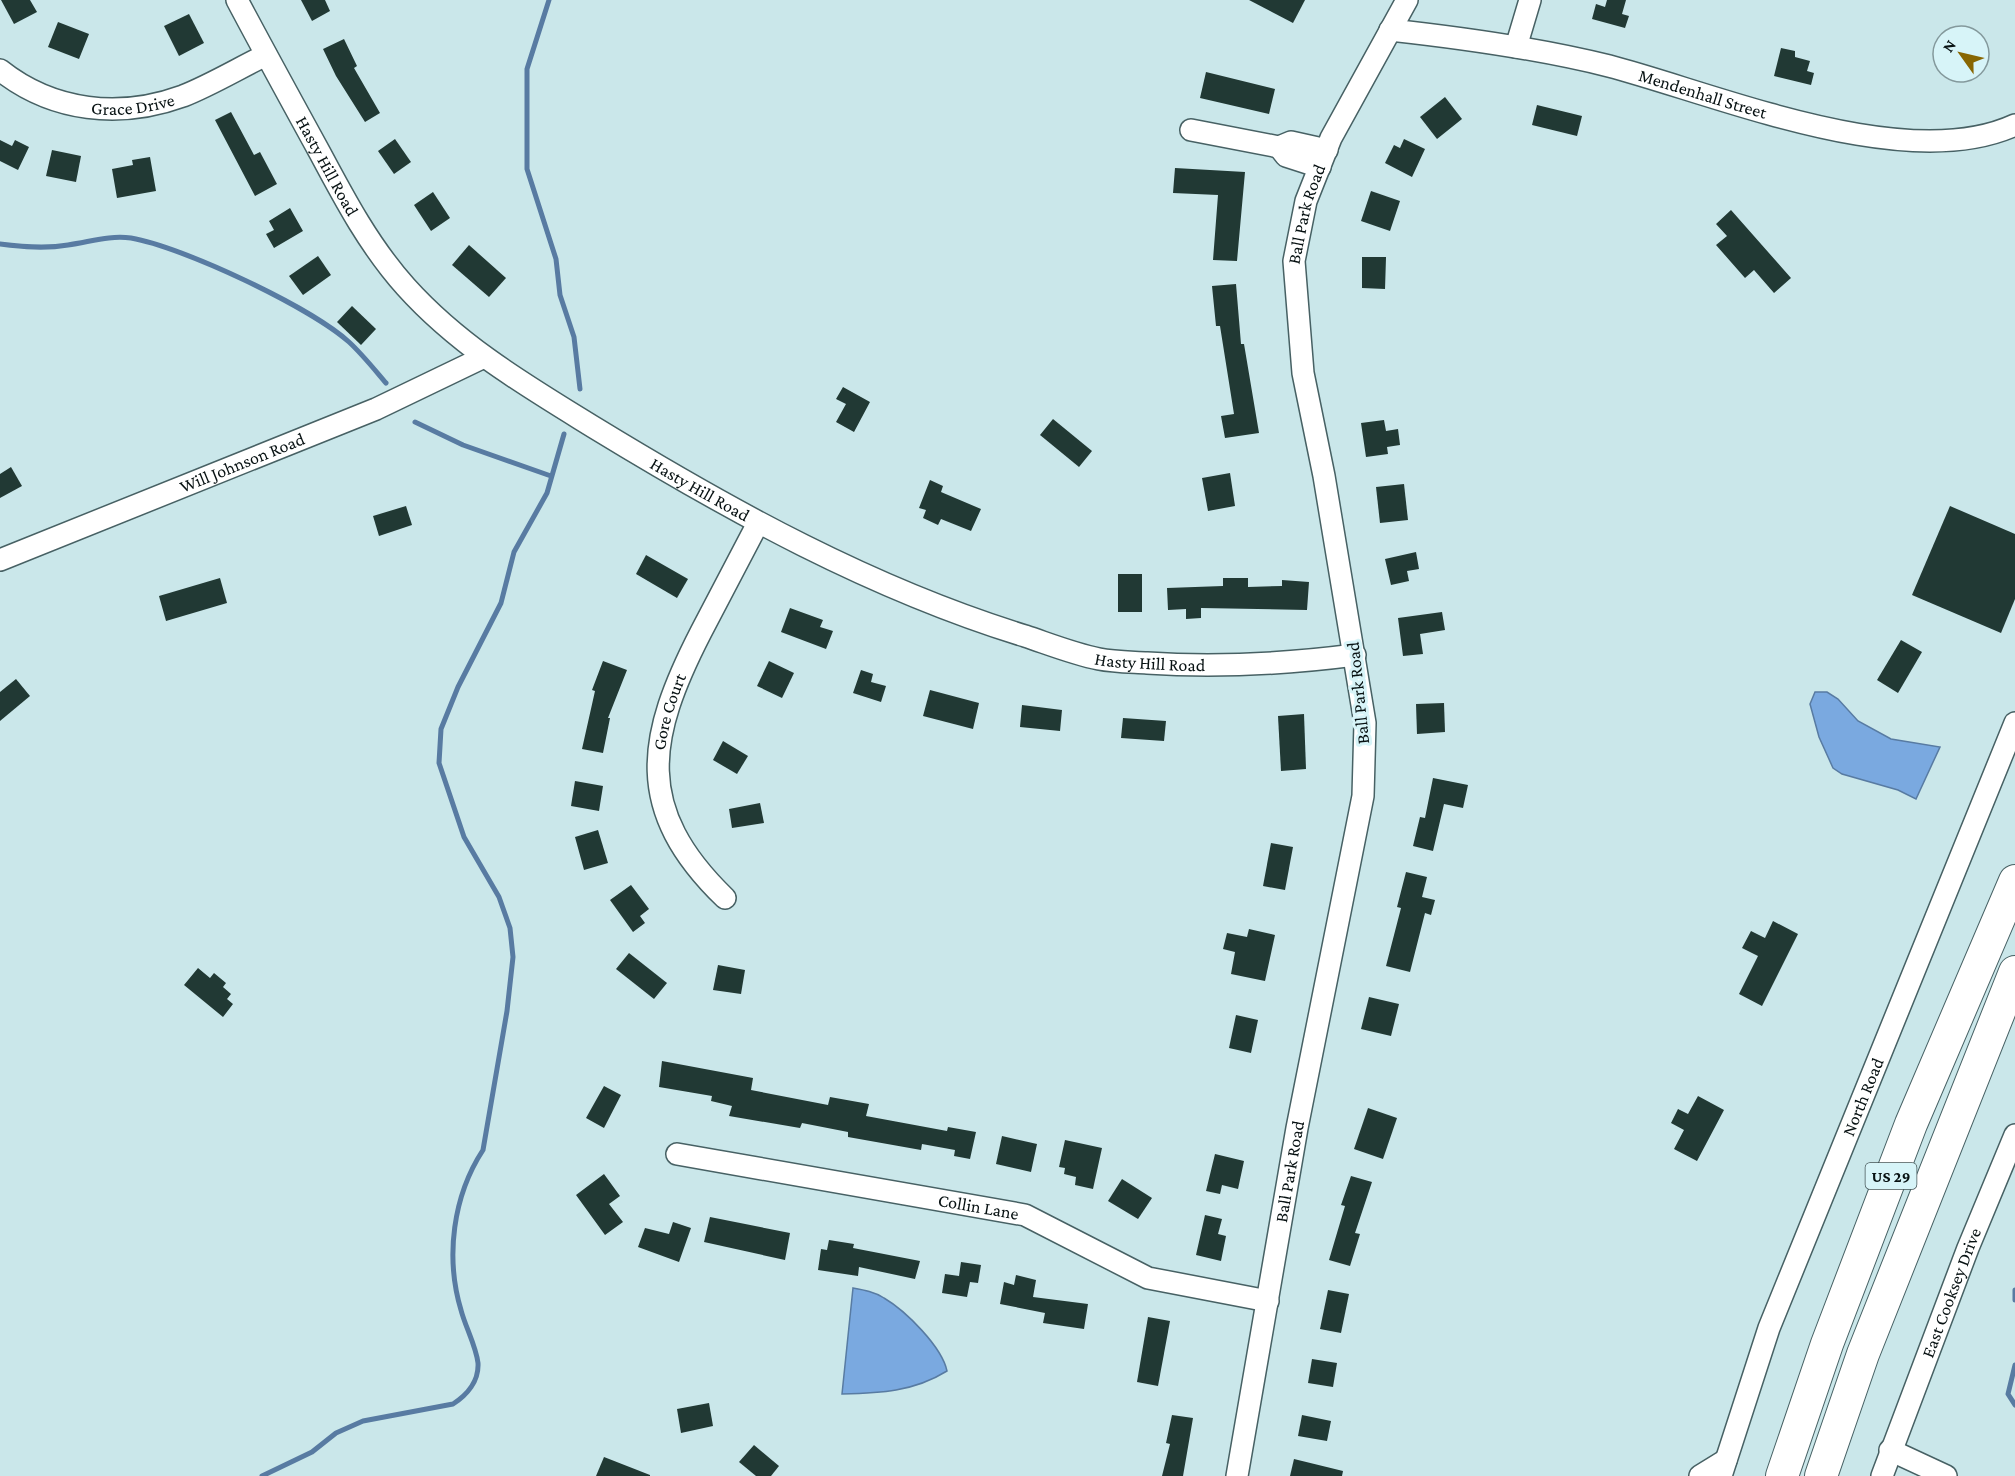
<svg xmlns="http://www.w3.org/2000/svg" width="2015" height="1476" font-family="'Crimson Pro',serif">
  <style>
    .water { fill: #7aa9e0; stroke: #587ba2; stroke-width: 1.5 }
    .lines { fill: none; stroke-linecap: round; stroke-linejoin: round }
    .stream { stroke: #587ba2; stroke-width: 5 }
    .building { fill: #213934 }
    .minor-casing { stroke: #476164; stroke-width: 24 }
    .highway-casing { stroke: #476164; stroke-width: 34 }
    .minor { stroke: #fff; stroke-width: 21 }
    .highway { stroke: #fff; stroke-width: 32 }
    .labels { text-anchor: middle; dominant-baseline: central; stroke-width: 6; stroke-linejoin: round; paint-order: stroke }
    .shield { fill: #d7f4f8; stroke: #455557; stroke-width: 1.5 }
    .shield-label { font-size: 16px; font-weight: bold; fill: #071112 }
    .street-label { font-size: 18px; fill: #071112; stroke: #d7f4f8 }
  </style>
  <rect width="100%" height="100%" fill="#cae7ea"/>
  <g class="water">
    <polygon points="1815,692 1827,692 1838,699 1858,721 1891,739 1940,747 1916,799 1898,790 1842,774 1833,768 1819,737 1810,704"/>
    <path d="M853 1288C864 1290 875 1292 884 1298 906 1311 942 1347 947 1371 913 1392 880 1393 842 1394Z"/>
  </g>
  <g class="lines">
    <g class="stream">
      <polyline points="549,0 527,69 527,169 556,259 560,295 574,337 580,389"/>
      <path d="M0 244C23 247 45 249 68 245 90 242 109 235 131 238 183 247 310 307 349 342 362 354 374 369 386 383"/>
      <polyline points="415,422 463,445 551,476"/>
      <polyline points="2015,1290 2015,1300"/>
      <polyline points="2015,1365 2008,1394 2015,1405"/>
      <path d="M262 1476 312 1452 336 1433 363 1421 453 1404C467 1395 479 1381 478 1363 476 1346 465 1326 461 1310 445 1257 453 1196 483 1150L507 1011 513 957 510 928 499 897 464 837 439 763 441 729 458 687 501 603 514 552 547 493 564 434"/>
    </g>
  </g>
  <g class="building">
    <polygon points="1,0 30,0 37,12 14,24"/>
    <polygon points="301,0 325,0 330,11 312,21"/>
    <polygon points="1249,0 1305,0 1293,23"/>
    <polygon points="1607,0 1626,0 1622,14 1629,16 1625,28 1592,19 1596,4 1605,7"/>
    <polygon points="189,14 204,43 179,56 164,26"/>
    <polygon points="58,22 89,34 79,59 48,47"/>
    <polygon points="344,39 357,66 354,68 380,113 365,122 336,76 323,49"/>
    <polygon points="1781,48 1795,51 1795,57 1810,61 1807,71 1814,73 1811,85 1774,76"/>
    <polygon points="1206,72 1275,89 1269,114 1200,98"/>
    <polygon points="1445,97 1462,119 1437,139 1420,117"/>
    <polygon points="1537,105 1582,116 1577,136 1532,125"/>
    <polygon points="231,112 254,155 260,152 277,184 255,196 215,120"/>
    <polygon points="395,139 411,162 394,174 378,151"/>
    <polygon points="1404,139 1425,149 1412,177 1385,163 1394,145 1400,148"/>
    <polygon points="0,140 12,146 15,140 29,147 18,170 0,161"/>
    <polygon points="52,150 81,156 76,182 46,176"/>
    <polygon points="150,157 156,191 117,198 112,169 133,165 132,160"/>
    <polygon points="1175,168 1245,172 1237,261 1213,260 1218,195 1173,193"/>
    <polygon points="1371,191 1400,201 1390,231 1361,221"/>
    <polygon points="433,192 450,218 431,231 414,205"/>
    <polygon points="290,208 303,231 274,248 266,234 274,230 269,221"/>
    <polygon points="1731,210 1791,278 1774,293 1754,270 1745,278 1716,245 1727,236 1716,224"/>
    <polygon points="469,245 506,278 489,297 452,265"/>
    <polygon points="318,256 331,275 303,295 289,276"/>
    <polygon points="1362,257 1386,257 1385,289 1362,288"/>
    <polygon points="1236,284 1241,344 1244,344 1259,433 1225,438 1221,416 1234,414 1220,326 1216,326 1212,286"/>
    <polygon points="352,306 376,329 361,345 337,322"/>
    <polygon points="843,387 870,402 854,432 836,422 846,404 836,399"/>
    <polygon points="1053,419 1092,451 1079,467 1040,435"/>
    <polygon points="1384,420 1386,431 1398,429 1400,445 1387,447 1388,454 1366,457 1361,423"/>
    <polygon points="11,467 22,486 0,498 0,474"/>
    <polygon points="1230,473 1235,506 1208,511 1202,478"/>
    <polygon points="930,480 943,486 941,492 981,509 971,531 941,519 938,525 923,518 926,510 919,508"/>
    <polygon points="1404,484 1408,520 1380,523 1376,487"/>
    <polygon points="406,506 412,525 379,536 373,516"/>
    <polygon points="1950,506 2015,534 2015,599 2001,633 1912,595"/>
    <polygon points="1416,552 1419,569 1407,571 1409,581 1391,585 1385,559"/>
    <polygon points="646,555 688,579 677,598 636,574"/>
    <rect x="1118" y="574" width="24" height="38"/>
    <polygon points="220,578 227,603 166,621 159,596"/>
    <polygon points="1223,578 1248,578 1248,587 1282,586 1282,580 1309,582 1307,610 1201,608 1201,618 1186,619 1186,609 1168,610 1167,588 1223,586"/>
    <polygon points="790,608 823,620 820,627 833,631 826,649 781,632"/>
    <polygon points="1442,612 1445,630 1420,634 1423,654 1403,656 1398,618"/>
    <polygon points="1901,640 1922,652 1898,693 1877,680"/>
    <polygon points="603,661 627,670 608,718 610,718 603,753 582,749 595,691 592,690"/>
    <polygon points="769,661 794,673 782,698 757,686"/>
    <polygon points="861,670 873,674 871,682 886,686 881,702 853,693"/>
    <polygon points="16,679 30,696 0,721 0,692"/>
    <polygon points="930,690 979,703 973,729 923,716"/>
    <polygon points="1444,703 1445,732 1417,734 1416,704"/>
    <polygon points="1022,705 1062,710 1060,731 1020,727"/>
    <polygon points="1304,714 1306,769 1281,771 1278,716"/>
    <polygon points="1123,718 1166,721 1164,741 1121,738"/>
    <polygon points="723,741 748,756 737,774 713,760"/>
    <polygon points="1433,778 1468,785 1463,808 1444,804 1433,851 1413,846 1420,817 1425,818"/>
    <polygon points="575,781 603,786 599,811 571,806"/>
    <polygon points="760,803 764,823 732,828 729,809"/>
    <polygon points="598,830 608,863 584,870 575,837"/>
    <polygon points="1271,843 1293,847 1285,890 1263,886"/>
    <polygon points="1406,872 1427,877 1422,897 1435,900 1431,915 1425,913 1410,972 1386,966 1401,908 1397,907"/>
    <polygon points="631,885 649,909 640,916 645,923 633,932 610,900"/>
    <polygon points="1773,921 1798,934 1762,1006 1739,994 1758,956 1742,948 1751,931 1765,938"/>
    <polygon points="1249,929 1275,935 1265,981 1231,974 1235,952 1223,949 1227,933 1247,937"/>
    <polygon points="629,953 667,983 654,999 616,969"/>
    <polygon points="718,965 745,970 741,994 713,990"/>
    <polygon points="198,968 210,978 214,973 226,983 223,987 231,994 227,999 233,1004 223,1017 184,985"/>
    <polygon points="1369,997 1399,1004 1391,1036 1361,1029"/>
    <polygon points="1236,1015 1258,1020 1251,1053 1229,1048"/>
    <polygon points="662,1061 753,1078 751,1090 828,1105 830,1097 869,1104 866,1116 947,1131 948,1127 976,1132 970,1159 954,1156 955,1150 922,1144 921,1150 848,1137 848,1132 802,1123 800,1128 729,1116 732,1106 711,1101 712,1096 659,1087"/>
    <polygon points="604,1086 621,1095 604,1128 586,1118"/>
    <polygon points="1698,1096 1724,1110 1697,1161 1674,1149 1684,1130 1671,1123 1678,1109 1688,1114"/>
    <polygon points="1368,1108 1397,1118 1383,1159 1354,1149"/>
    <polygon points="1002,1136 1037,1144 1031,1172 996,1164"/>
    <polygon points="1065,1140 1102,1148 1093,1189 1075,1185 1076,1177 1064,1174 1065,1168 1059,1167"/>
    <polygon points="1215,1154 1244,1161 1238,1189 1222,1185 1220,1194 1206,1191"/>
    <polygon points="604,1174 620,1196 609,1204 623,1222 605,1235 576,1195"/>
    <polygon points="1351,1176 1372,1182 1355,1233 1360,1234 1350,1266 1329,1260 1345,1206 1341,1205"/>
    <polygon points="1122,1179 1152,1198 1138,1219 1108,1201"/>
    <polygon points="1205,1215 1222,1219 1218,1234 1226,1236 1221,1261 1196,1255"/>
    <polygon points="710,1217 790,1233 785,1260 704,1242"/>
    <polygon points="673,1222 691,1228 679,1262 638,1247 645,1228 669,1234"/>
    <polygon points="829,1240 854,1244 853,1248 920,1261 915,1279 859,1267 858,1276 818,1270 821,1249 827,1250"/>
    <polygon points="961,1262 981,1265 978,1283 970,1282 967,1297 942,1293 945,1274 959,1276"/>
    <polygon points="1016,1275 1036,1280 1033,1297 1088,1304 1084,1329 1043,1323 1045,1313 1000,1304 1004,1282 1014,1285"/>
    <polygon points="1328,1290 1349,1294 1341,1333 1320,1329"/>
    <polygon points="1148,1317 1170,1321 1158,1386 1137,1382"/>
    <polygon points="1312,1359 1337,1363 1333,1387 1308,1383"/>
    <polygon points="709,1403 713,1426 681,1433 677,1409"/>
    <polygon points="1172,1415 1193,1418 1183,1476 1162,1476 1170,1444 1166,1443"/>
    <polygon points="1302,1415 1331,1421 1327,1441 1298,1436"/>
    <polygon points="754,1445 779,1466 771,1476 756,1476 739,1462"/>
    <polygon points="604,1457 650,1475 650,1476 596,1476"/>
    <polygon points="1294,1459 1343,1471 1342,1476 1290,1476"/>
  </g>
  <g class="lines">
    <defs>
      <g id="minor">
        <path id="s1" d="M237 0C264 51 292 102 320 153 345 200 370 247 406 287 460 347 527 386 595 428 731 511 872 589 1025 636 1049 644 1074 654 1099 659 1114 662 1131 662 1147 663 1218 668 1285 664 1355 655"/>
        <path id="s2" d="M1390 30C1463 38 1537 48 1609 66 1719 95 1907 175 2015 125"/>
        <polyline points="1516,47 1530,0"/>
        <path id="s3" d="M0 70C53 112 120 119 183 96 211 85 239 68 266 55"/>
        <polyline points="1191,130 1279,147 1291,142 1327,150"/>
        <polyline points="1279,147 1286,156 1320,167"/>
        <path id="s4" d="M0 560 376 409 482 358"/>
        <path id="s5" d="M725 898C633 809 647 737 701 632 720 595 739 559 758 523"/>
        <path id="s6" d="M677 1154 1025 1215 1148 1278 1268 1301"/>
        <polyline points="1890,1450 1946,1476"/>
        <path id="s7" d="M1237 1476 1297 1128 1363 796 1365 723 1324 476 1303 373 1294 261 1306 201 1331 138 1407 0"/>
        <polyline points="1700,1476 1726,1460"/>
        <path id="s8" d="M1721 1476 1769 1328 2015 723"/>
        <path id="s9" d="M1882 1476 1968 1248 2015 1135"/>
      </g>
      <g id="highway">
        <polyline points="1782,1476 1827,1344 1911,1124 2015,881"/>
        <polyline points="1821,1476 1863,1354 2015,972"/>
      </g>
    </defs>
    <use href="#minor" class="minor-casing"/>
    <use href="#highway" class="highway-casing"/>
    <use href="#minor" class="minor"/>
    <use href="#highway" class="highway"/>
  </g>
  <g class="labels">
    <rect class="shield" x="1865.5" y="1163" width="51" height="26" rx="4.5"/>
    <g class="shield-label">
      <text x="1891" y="1176">US 29</text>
    </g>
    <g class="street-label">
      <text stroke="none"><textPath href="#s2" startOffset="320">Mendenhall Street</textPath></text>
      <text stroke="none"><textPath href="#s3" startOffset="142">Grace Drive</textPath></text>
      <text stroke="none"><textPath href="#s1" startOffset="189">Hasty Hill Road</textPath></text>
      <text stroke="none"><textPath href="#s7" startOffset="1281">Ball Park Road</textPath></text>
      <text stroke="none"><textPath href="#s4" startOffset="261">Will Johnson Road</textPath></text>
      <text stroke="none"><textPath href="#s1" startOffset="692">Hasty Hill Road</textPath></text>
      <text stroke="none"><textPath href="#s1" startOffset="1178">Hasty Hill Road</textPath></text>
      <text transform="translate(1358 693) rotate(-96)">Ball Park Road</text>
      <text stroke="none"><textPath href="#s5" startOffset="208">Gore Court</textPath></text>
      <text stroke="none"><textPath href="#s8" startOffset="405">North Road</textPath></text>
      <text stroke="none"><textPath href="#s7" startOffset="309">Ball Park Road</textPath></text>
      <text stroke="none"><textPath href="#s6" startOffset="306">Collin Lane</textPath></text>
      <text stroke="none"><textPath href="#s9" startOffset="196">East Cooksey Drive</textPath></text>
    </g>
  </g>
  <g transform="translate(1961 54) rotate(304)"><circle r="28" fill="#d7f4f8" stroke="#84999c" stroke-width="1.5"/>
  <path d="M0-4.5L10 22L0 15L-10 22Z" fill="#886602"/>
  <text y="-9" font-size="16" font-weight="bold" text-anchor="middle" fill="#071112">N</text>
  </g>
</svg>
